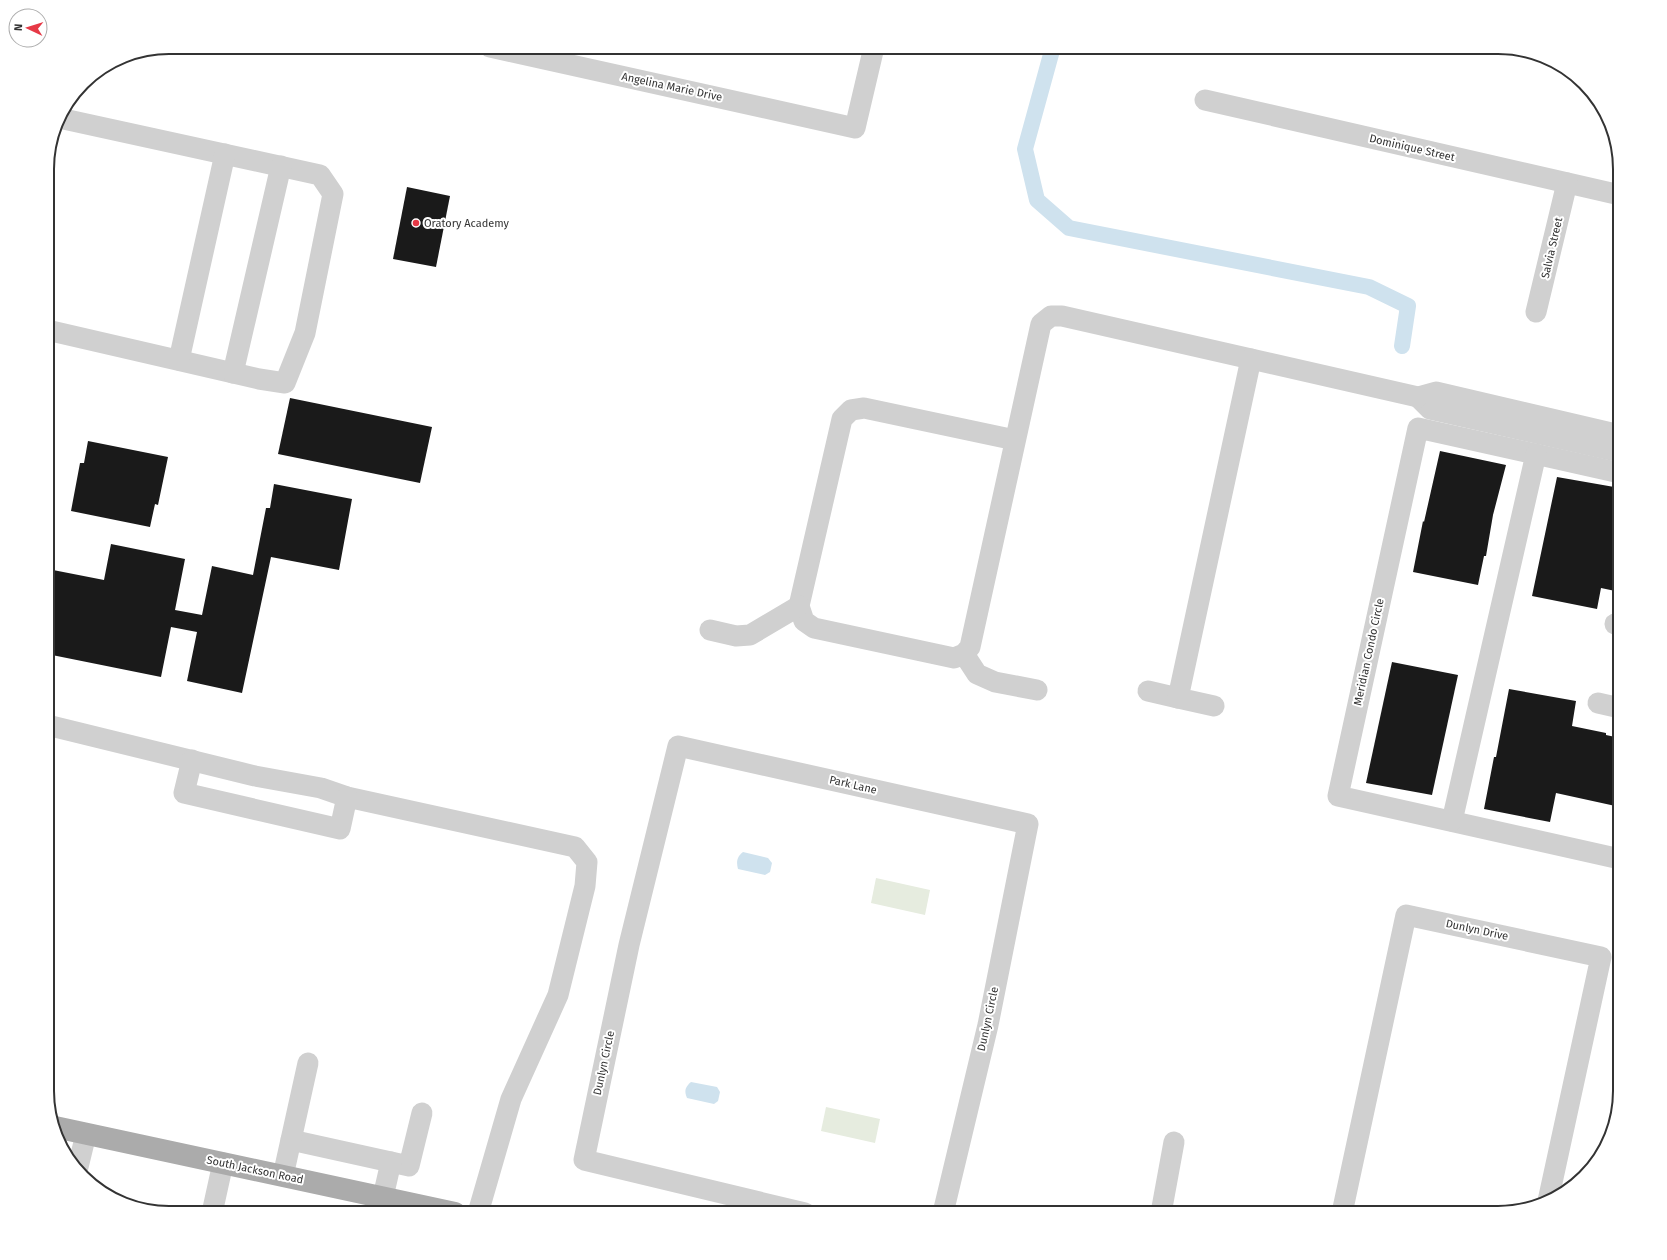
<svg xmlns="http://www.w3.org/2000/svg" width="1667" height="1260" font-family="'Fira Sans',sans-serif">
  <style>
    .green { fill: #e6ecdf }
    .water { fill: #cfe2ee }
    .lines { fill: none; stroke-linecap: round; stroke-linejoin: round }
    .canal { stroke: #cfe2ee; stroke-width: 16 }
    .building { fill: #1a1a1a }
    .minor { stroke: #d0d0d0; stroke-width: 21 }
    .major { stroke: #ababab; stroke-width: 22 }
    .poi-dot { fill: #e63946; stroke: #fff; stroke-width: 1.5 }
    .labels { text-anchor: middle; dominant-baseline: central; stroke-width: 4; stroke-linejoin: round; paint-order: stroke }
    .street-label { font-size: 11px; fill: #333; stroke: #fff }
    .poi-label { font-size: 11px; fill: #333; stroke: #fff; text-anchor: start }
    .rim { fill: none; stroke: #333; stroke-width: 2 }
  </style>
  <rect width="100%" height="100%" fill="#fff"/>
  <g class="green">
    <polygon points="876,878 930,890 925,915 871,903"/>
    <polygon points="826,1107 880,1119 875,1143 821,1131"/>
  </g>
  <g class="water">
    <path d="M743 852 768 858 772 863 770 872 765 875 738 869C736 861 737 857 743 852Z"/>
    <path d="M691 1082 717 1087 720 1092 718 1101 714 1104 687 1098C684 1091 685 1087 691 1082Z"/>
  </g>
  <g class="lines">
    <polyline class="canal" points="1053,47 1025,149 1037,200 1069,228 1369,287 1408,306 1402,346"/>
  </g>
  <g class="building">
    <polygon points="407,187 450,196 436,267 393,259"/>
    <polygon points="290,398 432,427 420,483 278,454"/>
    <polygon points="88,441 168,457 158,505 155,504 150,527 71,511 80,463 84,463"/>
    <polygon points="1440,451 1506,465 1493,515 1486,556 1484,556 1478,585 1413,572 1423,521 1424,522"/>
    <polygon points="1557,477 1620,488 1620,592 1601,588 1597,609 1532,596"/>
    <polygon points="274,484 352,499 339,570 271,557 242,693 187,681 197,632 171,627 161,677 47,654 47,596 53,570 104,580 111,544 185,559 175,610 202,615 212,566 253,575 266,508 270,508"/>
    <polygon points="1392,662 1458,675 1432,795 1366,783"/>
    <polygon points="1509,689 1576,701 1572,726 1606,733 1606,735 1620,738 1620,807 1556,793 1550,822 1484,809 1494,757 1496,757"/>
  </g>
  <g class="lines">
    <g class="minor">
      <polyline points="490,47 855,128 874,47"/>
      <polyline points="1205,100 1620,195"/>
      <polyline points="1536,312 1567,183"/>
      <polyline points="47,330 259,379 285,383 305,333 333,194 320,175 59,118"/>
      <polyline points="179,360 225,154"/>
      <polyline points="233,373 281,166"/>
      <polyline points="1620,435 1436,392 1418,397 1430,409 1620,452"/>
      <polyline points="1015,440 864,408 851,410 842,419 799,606 804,621 814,628 954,658 964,654 970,647 1041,324 1051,316 1062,316 1418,397"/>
      <polyline points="1620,473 1418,428 1338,796 1620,859"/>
      <polyline points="1615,624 1620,626"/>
      <polyline points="710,630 736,636 750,635 799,606"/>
      <polyline points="964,654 977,674 995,682 1037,690"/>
      <polyline points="1148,691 1178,698"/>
      <polyline points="1598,703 1620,708"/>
      <polyline points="1214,706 1178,698 1251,359"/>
      <polyline points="47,725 255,776 321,788 347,797 575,847 587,862 585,886 558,995 511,1099 478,1213"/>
      <polyline points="192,760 184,793 340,829 347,797"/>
      <polyline points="1452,821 1536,454"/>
      <polyline points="291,1140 409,1166 422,1113"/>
      <polyline points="78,1167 86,1134"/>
      <polyline points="283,1176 308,1063"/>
      <polyline points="383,1197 391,1162"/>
      <polyline points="212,1213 223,1163"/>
      <polyline points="805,1213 584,1160 629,945 678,746 1028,824 988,1025 943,1213"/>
      <polyline points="1161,1213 1174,1142"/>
      <polyline points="1342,1213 1406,915 1601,957 1548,1201"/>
    </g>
    <polyline class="major" points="55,1127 455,1213"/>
  </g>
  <circle class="poi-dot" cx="416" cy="223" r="4"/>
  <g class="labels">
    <g class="street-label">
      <text transform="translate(672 87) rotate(12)">Angelina Marie Drive</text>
      <text transform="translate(1412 148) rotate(13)">Dominique Street</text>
      <text transform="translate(1552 248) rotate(-77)">Salvia Street</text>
      <text transform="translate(1369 652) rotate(-78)">Meridian Condo Circle</text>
      <text transform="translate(853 785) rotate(13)">Park Lane</text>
      <text transform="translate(1477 930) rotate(12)">Dunlyn Drive</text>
      <text transform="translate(988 1019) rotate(-78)">Dunlyn Circle</text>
      <text transform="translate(604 1063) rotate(-78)">Dunlyn Circle</text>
      <text transform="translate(255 1170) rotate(12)">South Jackson Road</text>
    </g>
    <g class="poi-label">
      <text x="424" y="223">Oratory Academy</text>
    </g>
  </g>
  <path d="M0 0H1667V1260H0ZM169 54H1498A115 115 0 0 1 1613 169V1091A115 115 0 0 1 1498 1206H169A115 115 0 0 1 54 1091V169A115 115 0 0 1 169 54Z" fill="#fff" fill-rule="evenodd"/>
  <path class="rim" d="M169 54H1498A115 115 0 0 1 1613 169V1091A115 115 0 0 1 1498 1206H169A115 115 0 0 1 54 1091V169A115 115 0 0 1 169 54Z"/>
  <g transform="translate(28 28) rotate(274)"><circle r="19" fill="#ffffff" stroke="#adadad"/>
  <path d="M0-3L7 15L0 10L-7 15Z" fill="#e63946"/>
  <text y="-6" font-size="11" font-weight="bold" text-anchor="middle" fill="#333333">N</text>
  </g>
</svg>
